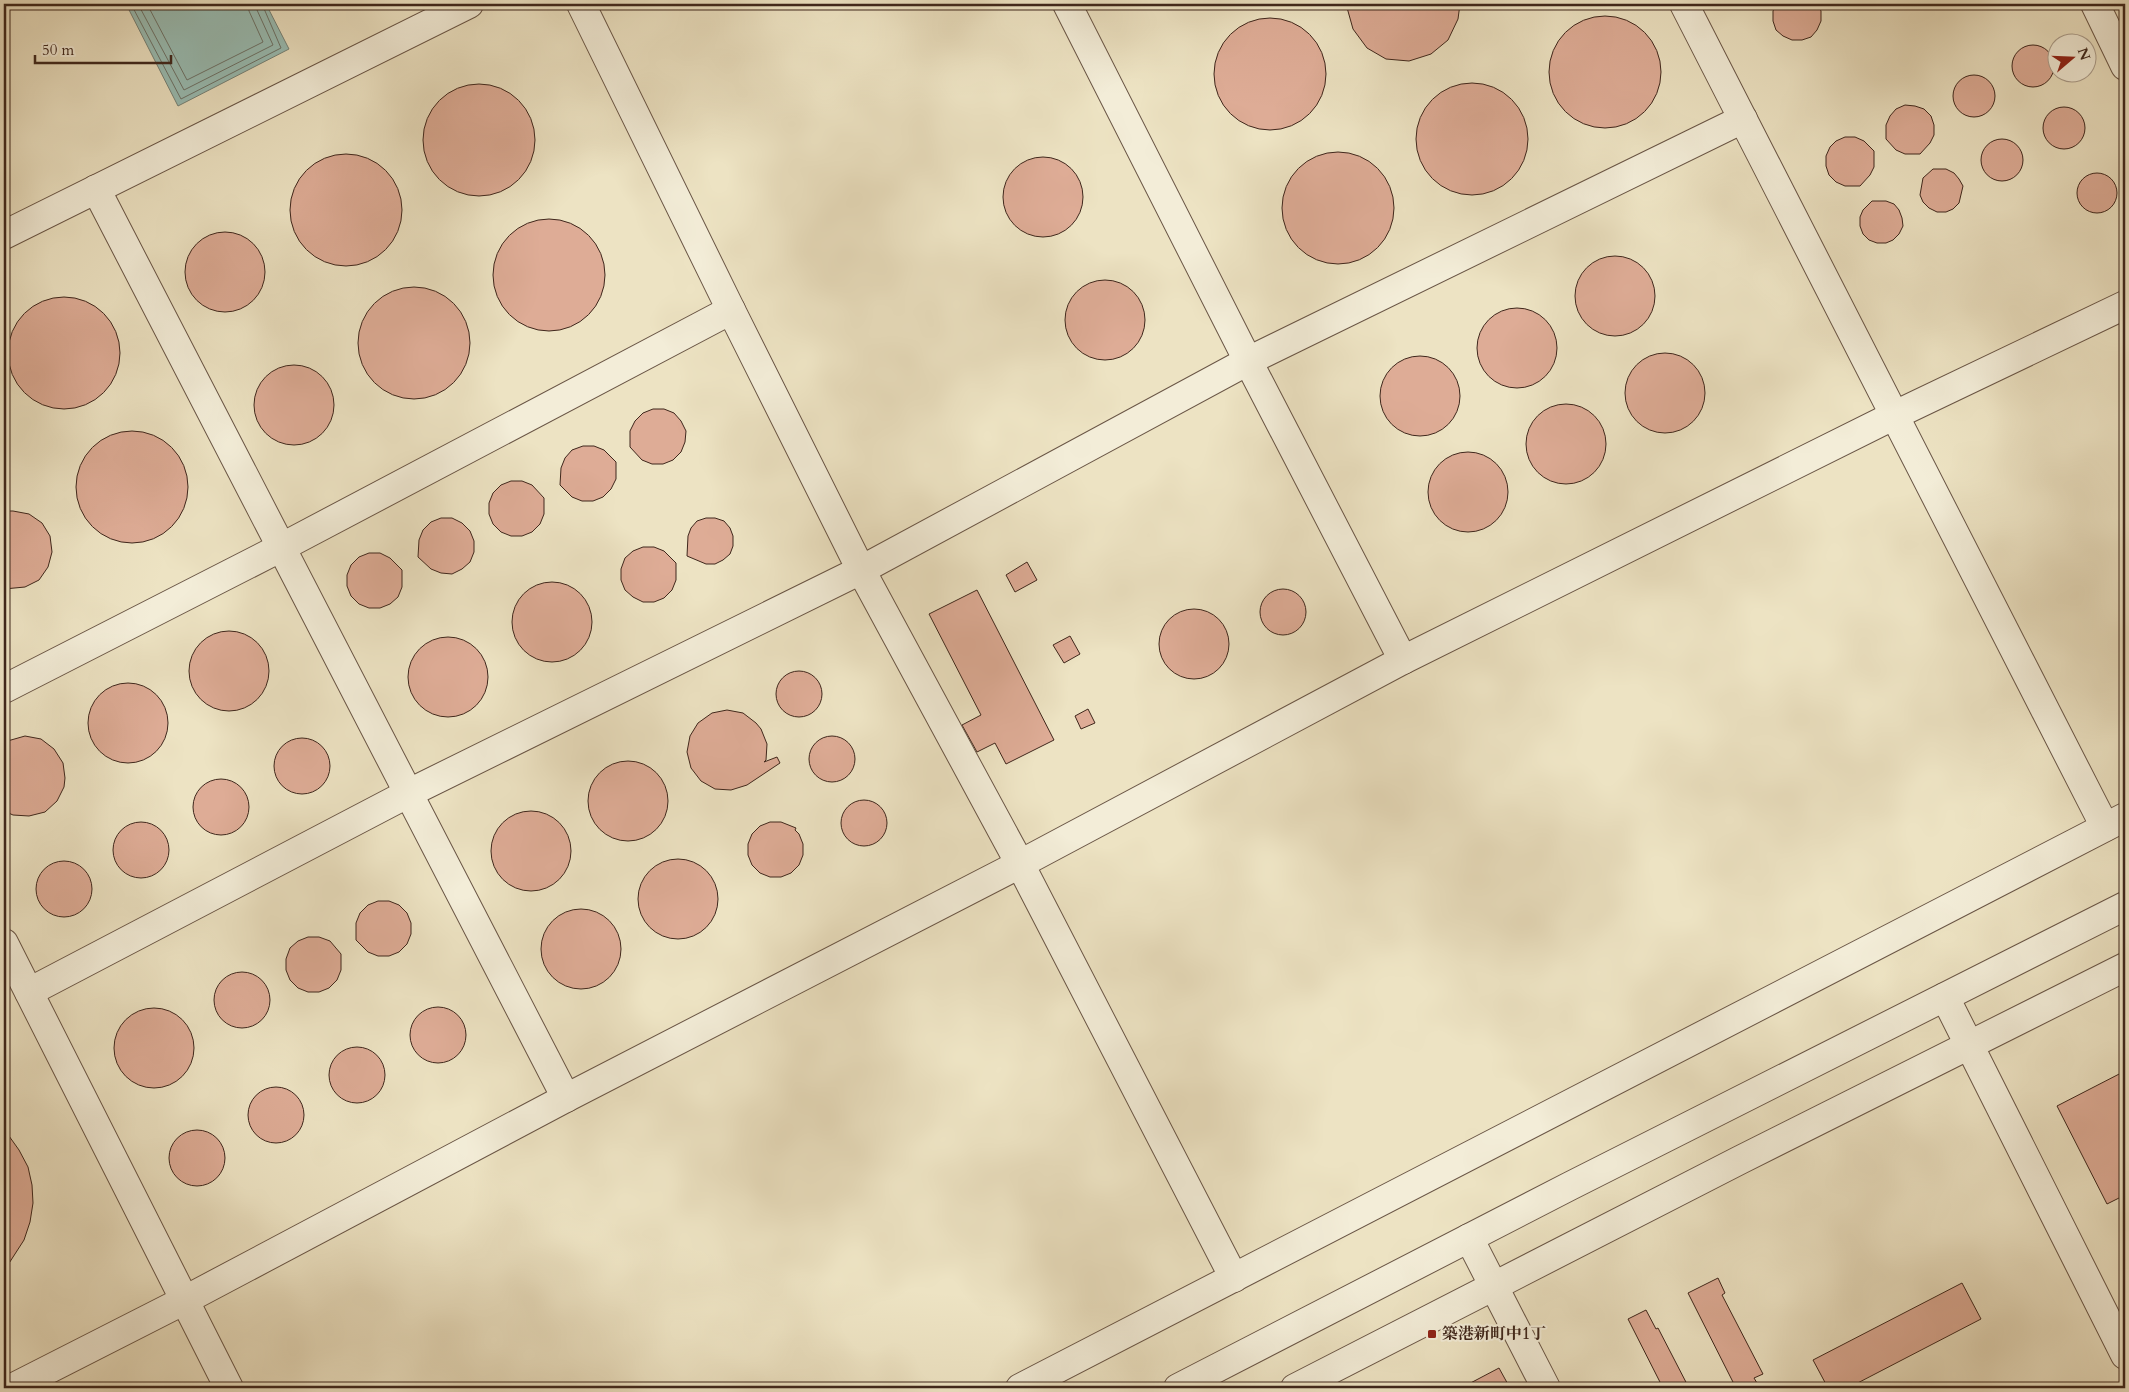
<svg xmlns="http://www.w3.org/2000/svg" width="2129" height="1392" font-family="Cardo,'Noto Serif JP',serif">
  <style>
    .water { fill: #99beb5; stroke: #758278 }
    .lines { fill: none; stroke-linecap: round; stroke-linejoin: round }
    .shore { stroke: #6c7268; stroke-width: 1 }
    .building { fill: #deac96; stroke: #3f271c }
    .minor-casing { stroke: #6a5646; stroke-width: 30 }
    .minor { stroke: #f3edd8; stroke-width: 28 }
    .poi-dot { fill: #8f2418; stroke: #f3edd8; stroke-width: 2 }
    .labels { text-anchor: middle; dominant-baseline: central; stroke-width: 4; stroke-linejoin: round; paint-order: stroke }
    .poi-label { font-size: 16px; font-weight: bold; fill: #3f271c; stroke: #f3edd8; text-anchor: start }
  </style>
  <rect width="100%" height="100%" fill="#ede3c3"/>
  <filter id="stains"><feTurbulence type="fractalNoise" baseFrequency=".004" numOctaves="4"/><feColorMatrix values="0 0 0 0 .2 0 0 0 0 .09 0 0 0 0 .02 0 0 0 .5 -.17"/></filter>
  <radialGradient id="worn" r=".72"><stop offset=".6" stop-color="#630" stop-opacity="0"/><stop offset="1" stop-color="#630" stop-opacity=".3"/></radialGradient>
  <polygon class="water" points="126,4 266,4 289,49 178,106"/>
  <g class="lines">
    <g class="shore">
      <polyline points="131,4 181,99 281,48 262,4"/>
      <polyline points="138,4 184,90 273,45 257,10 256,4"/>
      <polyline points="147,4 187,80 263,42 249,11 248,4"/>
    </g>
  </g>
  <g class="building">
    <polygon points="1346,4 1460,4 1458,19 1448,40 1431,54 1409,61 1386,59 1367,48 1353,29"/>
    <polygon points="1776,4 1818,4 1821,11 1821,21 1817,30 1811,37 1802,40 1792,40 1783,36 1776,30 1773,21 1773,11"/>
    <circle cx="1605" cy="72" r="56"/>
    <circle cx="1270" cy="74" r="56"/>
    <circle cx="2033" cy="66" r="21"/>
    <circle cx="1974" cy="96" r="21"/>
    <circle cx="1472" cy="139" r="56"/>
    <circle cx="479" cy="140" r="56"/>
    <polygon points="1905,105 1915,106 1924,109 1931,116 1934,125 1934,135 1930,143 1920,154 1905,154 1896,150 1886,139 1886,125 1890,116 1896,109"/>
    <circle cx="2064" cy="128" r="21"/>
    <polygon points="1845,137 1855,137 1864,141 1874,151 1874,167 1870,175 1860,186 1845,186 1836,182 1829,175 1826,166 1826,156 1830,147 1836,141"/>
    <circle cx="2002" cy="160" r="21"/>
    <circle cx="1338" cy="208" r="56"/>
    <circle cx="346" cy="210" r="56"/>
    <circle cx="1043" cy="197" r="40"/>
    <polygon points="1933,169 1946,169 1954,173 1959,179 1963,186 1959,203 1953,209 1946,212 1937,212 1929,208 1923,202 1920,195 1923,178"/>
    <circle cx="2097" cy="193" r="20"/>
    <polygon points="1872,201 1886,201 1894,204 1899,210 1902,218 1903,226 1899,234 1893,240 1886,243 1877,243 1869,240 1863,234 1860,226 1860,217 1863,210"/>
    <circle cx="549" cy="275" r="56"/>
    <circle cx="225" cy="272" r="40"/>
    <circle cx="1615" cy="296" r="40"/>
    <circle cx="1105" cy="320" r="40"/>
    <circle cx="414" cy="343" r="56"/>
    <circle cx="64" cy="353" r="56"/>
    <circle cx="1517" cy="348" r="40"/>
    <circle cx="1665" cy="393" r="40"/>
    <circle cx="1420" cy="396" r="40"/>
    <circle cx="294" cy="405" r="40"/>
    <circle cx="1566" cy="444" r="40"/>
    <polygon points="653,409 664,409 674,413 681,421 686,431 685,442 681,452 673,460 663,464 652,464 642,460 630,447 630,431 635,421 643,413"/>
    <circle cx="132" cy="487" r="56"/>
    <polygon points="583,446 594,446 604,450 616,462 616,479 611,489 603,497 593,501 582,501 572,497 560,485 561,468 565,458 572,450"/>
    <circle cx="1468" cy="492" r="40"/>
    <polygon points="511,481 522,481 532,485 544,498 544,514 540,524 532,532 522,536 511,536 501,532 493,524 489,514 489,503 493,493 501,485"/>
    <polygon points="4,511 13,511 29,514 42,523 50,536 52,552 48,567 39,580 25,587 4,589"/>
    <polygon points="441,518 452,518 462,523 470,531 474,541 474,552 470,562 462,569 452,574 441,573 431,569 418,557 419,540 423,530 431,522"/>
    <polygon points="706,518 715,518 724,521 730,528 733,536 733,546 730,554 723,560 715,564 706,564 687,556 688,536 691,528 697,521"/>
    <polygon points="643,547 654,547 664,551 676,563 676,580 672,590 664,598 654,602 643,602 633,597 625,590 621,580 621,569 625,558 633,551"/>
    <polygon points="369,553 380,553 390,558 402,570 402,587 398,597 390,604 380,608 369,608 359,604 351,596 347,586 347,575 351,565 359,557"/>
    <polygon points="1027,562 1037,580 1015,592 1006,575"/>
    <circle cx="552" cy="622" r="40"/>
    <circle cx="1283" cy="612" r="23"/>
    <polygon points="977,590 1054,740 1006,764 995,743 977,752 962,725 981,715 929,614"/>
    <circle cx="1194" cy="644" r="35"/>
    <circle cx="229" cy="671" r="40"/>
    <polygon points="1070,636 1080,654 1064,663 1053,645"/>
    <circle cx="448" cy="677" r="40"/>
    <circle cx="799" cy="694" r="23"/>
    <circle cx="128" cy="723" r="40"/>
    <polygon points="1088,709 1095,723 1081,729 1075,716"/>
    <polygon points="727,710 743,713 756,723 761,729 767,744 766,760 764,762 777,757 780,763 747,785 731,790 715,789 701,781 691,768 687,752 690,736 698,723 712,713"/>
    <circle cx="832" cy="759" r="23"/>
    <polygon points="25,736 41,739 54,749 63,763 65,778 64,787 57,801 45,812 29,816 13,815 4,811 4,742"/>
    <circle cx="302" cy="766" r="28"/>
    <circle cx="628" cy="801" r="40"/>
    <circle cx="221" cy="807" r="28"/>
    <circle cx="864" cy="823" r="23"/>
    <circle cx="531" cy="851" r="40"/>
    <polygon points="770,822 781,822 796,828 795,830 799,834 803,844 803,855 799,865 791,873 781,877 770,877 760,873 752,865 748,855 748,844 752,834 760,826"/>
    <circle cx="141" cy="850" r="28"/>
    <circle cx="678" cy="899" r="40"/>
    <circle cx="64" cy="889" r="28"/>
    <polygon points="378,901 389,901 399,905 407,913 411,923 411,934 407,944 399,952 389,956 378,956 368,952 356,940 356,923 360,913 368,905"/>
    <circle cx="581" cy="949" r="40"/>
    <polygon points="308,937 319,937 330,941 341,954 341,970 337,980 329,988 319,992 308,992 298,988 290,980 286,970 286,959 290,948 298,941"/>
    <circle cx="242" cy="1000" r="28"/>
    <circle cx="438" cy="1035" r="28"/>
    <circle cx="154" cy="1048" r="40"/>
    <circle cx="357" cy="1075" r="28"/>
    <polygon points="2125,1071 2125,1195 2107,1204 2057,1106"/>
    <circle cx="276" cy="1115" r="28"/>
    <polygon points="4,1129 19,1150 28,1167 32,1185 33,1203 30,1222 24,1240 4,1271"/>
    <circle cx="197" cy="1158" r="28"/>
    <polygon points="1718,1278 1725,1293 1722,1295 1763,1374 1754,1378 1760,1388 1736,1388 1688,1293"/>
    <polygon points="1962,1283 1981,1319 1848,1388 1828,1388 1813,1360"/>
    <polygon points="1646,1310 1656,1329 1658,1328 1689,1388 1663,1388 1628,1319"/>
    <polygon points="1499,1368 1510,1388 1461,1388"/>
  </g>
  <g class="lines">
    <defs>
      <g id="minor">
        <polyline points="581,4 731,310 861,570 1020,864 1234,1278"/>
        <polyline points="1067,4 1248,361 1403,660"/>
        <polyline points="1684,4 2105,827"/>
        <polyline points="2095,4 2125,66"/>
        <polyline points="96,189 566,1098"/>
        <polyline points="4,235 469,4"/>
        <polyline points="4,689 282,547 731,310"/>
        <polyline points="4,943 229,1388"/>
        <polyline points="29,992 409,793 861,570 1248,361 1743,119"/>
        <polyline points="1945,997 2125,1355"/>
        <polyline points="1469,1238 1546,1388"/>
        <polyline points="12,1388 185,1300 566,1098 1020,864 1403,660 1895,415 2125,305"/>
        <polyline points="1020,1388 2125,817"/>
        <polyline points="1178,1388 1570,1186 2125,906"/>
        <polyline points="1295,1388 1740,1160 2125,967"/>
      </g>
    </defs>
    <use href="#minor" class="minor-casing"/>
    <use href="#minor" class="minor"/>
  </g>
  <rect class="poi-dot" x="1427" y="1329" width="10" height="10" rx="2.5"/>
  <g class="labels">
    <g class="poi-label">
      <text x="1442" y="1334">築港新町中1丁</text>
    </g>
  </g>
  <rect width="2129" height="1392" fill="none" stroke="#ede3c3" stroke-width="20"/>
  <rect x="5" y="5" width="2119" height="1382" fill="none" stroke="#3f271c" stroke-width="2.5"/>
  <rect x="10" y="10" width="2109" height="1372" fill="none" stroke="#3f271c"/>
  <g transform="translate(2072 58) rotate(71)"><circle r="24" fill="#f3edd8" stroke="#ab9e8d"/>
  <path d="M0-4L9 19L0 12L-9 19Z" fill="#8f2418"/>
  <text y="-8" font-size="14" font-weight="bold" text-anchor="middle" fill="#3f271c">N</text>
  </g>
  <path d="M35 55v8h136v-8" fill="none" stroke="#3f271c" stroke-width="2.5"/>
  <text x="42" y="55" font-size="15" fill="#3f271c" stroke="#f3edd8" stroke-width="4" paint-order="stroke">50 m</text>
  <rect width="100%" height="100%" filter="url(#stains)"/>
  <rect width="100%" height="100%" fill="url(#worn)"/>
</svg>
